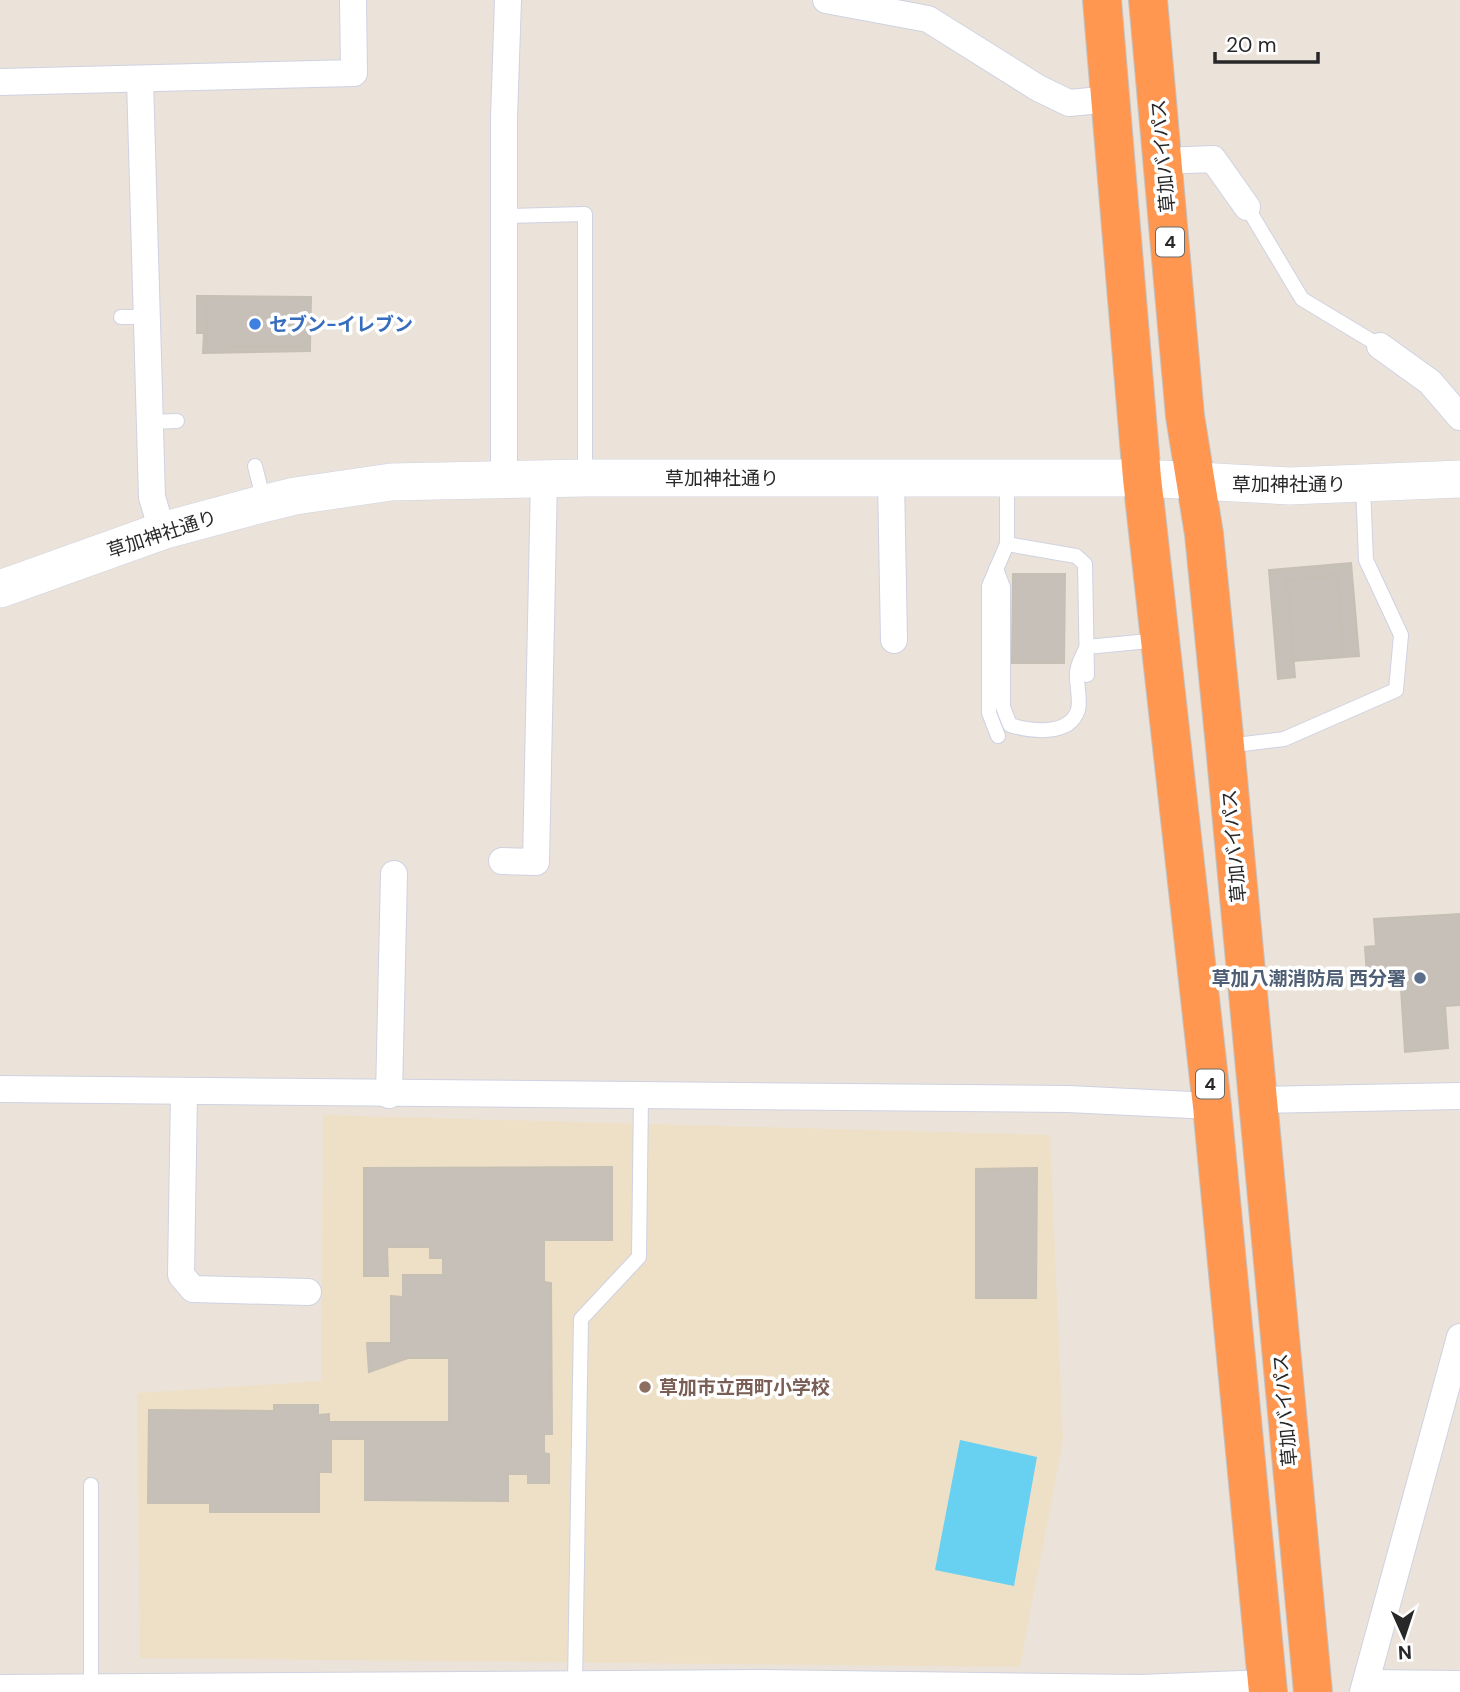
<svg xmlns="http://www.w3.org/2000/svg" width="1460" height="1692" font-family="'DM Sans','Noto Sans JP',sans-serif">
  <style>
    .education { fill: #eee0c7 }
    .water { fill: #68d0f1 }
    .building { fill: #c6c0b9; stroke: #c6bfb3; stroke-width: 2 }
    .lines { fill: none; stroke-linecap: round; stroke-linejoin: round }
    .lane-casing { stroke: #ced2e2; stroke-width: 16 }
    .street-casing { stroke: #ced2e2; stroke-width: 28 }
    .secondary-casing { stroke: #ced2e2; stroke-width: 38 }
    .highway-casing { stroke: #c3c3c3; stroke-width: 40 }
    .lane { stroke: #fff; stroke-width: 14 }
    .street { stroke: #fff; stroke-width: 26 }
    .secondary { stroke: #fff; stroke-width: 37 }
    .highway { stroke: #ff9750; stroke-width: 38 }
    .shop-dot { fill: #3f7fe0; stroke: #fff; stroke-width: 2.5 }
    .service-dot { fill: #5c6f8a; stroke: #fff; stroke-width: 2.5 }
    .education-dot { fill: #8d6e63; stroke: #fff; stroke-width: 2.5 }
    .labels { text-anchor: middle; dominant-baseline: central; stroke-width: 7; stroke-linejoin: round; paint-order: stroke }
    .shield { fill: #fff; stroke: #686868; stroke-width: 2 }
    .shield-label { font-size: 18px; font-weight: bold; fill: #282828 }
    .street-label { font-size: 19px; fill: #282828; stroke: #fff }
    .shop-label { font-size: 19px; font-weight: bold; fill: #366cbe; stroke: #fff; text-anchor: start }
    .service-label { font-size: 19px; font-weight: bold; fill: #4e5e75; stroke: #fff; text-anchor: end }
    .education-label { font-size: 19px; font-weight: bold; fill: #785e54; stroke: #fff; text-anchor: start }
  </style>
  <rect width="100%" height="100%" fill="#ebe3d9"/>
  <polygon class="education" points="323,1115 1050,1135 1063,1440 1020,1667 140,1658 137,1393 321,1381"/>
  <polygon class="water" points="960,1440 1037,1457 1014,1586 935,1570"/>
  <g class="building">
    <polygon points="197,296 208,296 207,346 310,347 310,351 203,353 204,333 197,333"/>
    <polygon points="208,296 311,297 310,347 207,346"/>
    <polygon points="1351,563 1359,656 1344,657 1337,576 1287,580 1295,677 1278,679 1269,570"/>
    <polygon points="1013,574 1065,574 1064,663 1012,663"/>
    <polygon points="1337,576 1344,657 1294,661 1287,580"/>
    <polygon points="1460,914 1460,1005 1445,1006 1448,1048 1405,1052 1400,973 1367,976 1365,947 1376,946 1374,919"/>
    <polygon points="612,1167 612,1240 544,1240 544,1282 551,1283 552,1434 544,1434 544,1453 549,1454 549,1483 528,1483 528,1474 508,1474 508,1501 365,1500 365,1439 331,1439 331,1472 319,1472 319,1512 210,1512 210,1503 148,1503 149,1410 274,1411 274,1405 318,1405 318,1415 329,1414 329,1422 449,1422 449,1358 408,1358 369,1372 367,1343 391,1343 391,1296 403,1297 403,1275 443,1275 443,1258 430,1258 430,1247 387,1247 388,1276 364,1276 364,1168"/>
    <polygon points="1037,1168 1036,1298 976,1298 976,1169"/>
  </g>
  <g class="lines">
    <defs>
      <g id="lane">
        <polyline points="1247,207 1302,299 1380,346"/>
        <polyline points="505,216 585,214 585,478"/>
        <polyline points="121,317 147,317"/>
        <polyline points="150,422 177,421"/>
        <polyline points="255,466 264,502"/>
        <polyline points="1007,544 1076,556 1085,564 1087,675"/>
        <path d="M996 569 1003 587V707L1010 725C1030 731 1069 737 1078 710 1081 699 1076 684 1077 672 1078 664 1083 654 1087 647"/>
        <polyline points="1087,647 1159,640"/>
        <polyline points="998,736 989,713 989,586 1007,544 1007,480"/>
        <polyline points="1227,746 1284,739 1396,690 1401,635 1366,560 1363,485"/>
        <polyline points="575,1684 581,1319 639,1257 641,1096"/>
        <polyline points="91,1687 91,1485"/>
      </g>
      <g id="street">
        <polyline points="826,0 928,19 1038,88 1069,103 1111,99"/>
        <polyline points="140,80 152,497 162,531"/>
        <polyline points="0,82 354,73 353,0"/>
        <polyline points="1163,161 1213,159 1247,207"/>
        <polyline points="1380,346 1430,382 1460,417"/>
        <polyline points="504,479 504,118 508,0"/>
        <polyline points="891,479 894,640"/>
        <polyline points="502,861 536,862 544,479"/>
        <polyline points="0,1089 1068,1099 1212,1106"/>
        <polyline points="184,1092 181,1275 193,1289 308,1292"/>
        <polyline points="389,1095 394,874"/>
        <polyline points="1257,1100 1460,1096"/>
        <polyline points="1366,1683 1460,1684"/>
        <polyline points="0,1688 758,1683 1140,1688 1267,1683"/>
        <polyline points="1363,1692 1460,1337"/>
      </g>
      <polyline id="secondary" points="0,589 162,531 254,506 295,496 391,482 585,478 1142,478 1290,486 1460,479"/>
      <g id="highway">
        <polyline points="1102,0 1142,478 1212,1106 1268,1692"/>
        <polyline points="1148,0 1185,416 1204,534 1225,746 1313,1692"/>
      </g>
    </defs>
    <use href="#lane" class="lane-casing"/>
    <use href="#street" class="street-casing"/>
    <use href="#secondary" class="secondary-casing"/>
    <use href="#highway" class="highway-casing"/>
    <use href="#lane" class="lane"/>
    <use href="#street" class="street"/>
    <use href="#secondary" class="secondary"/>
    <use href="#highway" class="highway"/>
  </g>
  <circle class="shop-dot" cx="255" cy="324" r="7"/>
  <circle class="service-dot" cx="1420" cy="978" r="7"/>
  <circle class="education-dot" cx="645" cy="1387" r="7"/>
  <g class="labels">
    <g class="shield">
      <rect x="1156" y="227.5" width="28" height="29" rx="5"/>
      <rect x="1196" y="1069.5" width="28" height="29" rx="5"/>
    </g>
    <g class="shield-label">
      <text x="1170" y="242">4</text>
      <text x="1210" y="1084">4</text>
    </g>
    <g class="street-label">
      <text transform="translate(1163 156) rotate(-95)">草加バイパス</text>
      <text x="722" y="478">草加神社通り</text>
      <text x="1289" y="484">草加神社通り</text>
      <text transform="translate(162 534) rotate(-18)">草加神社通り</text>
      <text transform="translate(1234 846) rotate(-95)">草加バイパス</text>
      <text transform="translate(1285 1410) rotate(-95)">草加バイパス</text>
    </g>
    <g class="shop-label">
      <text x="269" y="324">セブン-イレブン</text>
    </g>
    <g class="service-label">
      <text x="1406" y="978">草加八潮消防局 西分署</text>
    </g>
    <g class="education-label">
      <text x="659" y="1387">草加市立西町小学校</text>
    </g>
  </g>
  <g transform="translate(1404 1636) rotate(177)" stroke="#ffffff" stroke-width="5" paint-order="stroke">
  <path d="M0-5L12 26L0 18L-12 26Z" fill="#282828"/>
  <text y="-10" font-size="19" font-weight="bold" text-anchor="middle" fill="#282828">N</text>
  </g>
  <path d="M1215 52v10h103v-10" fill="none" stroke="#282828" stroke-width="3.5"/>
  <text x="1226" y="52" font-size="21" fill="#282828" stroke="#ffffff" stroke-width="5" paint-order="stroke">20 m</text>
</svg>
